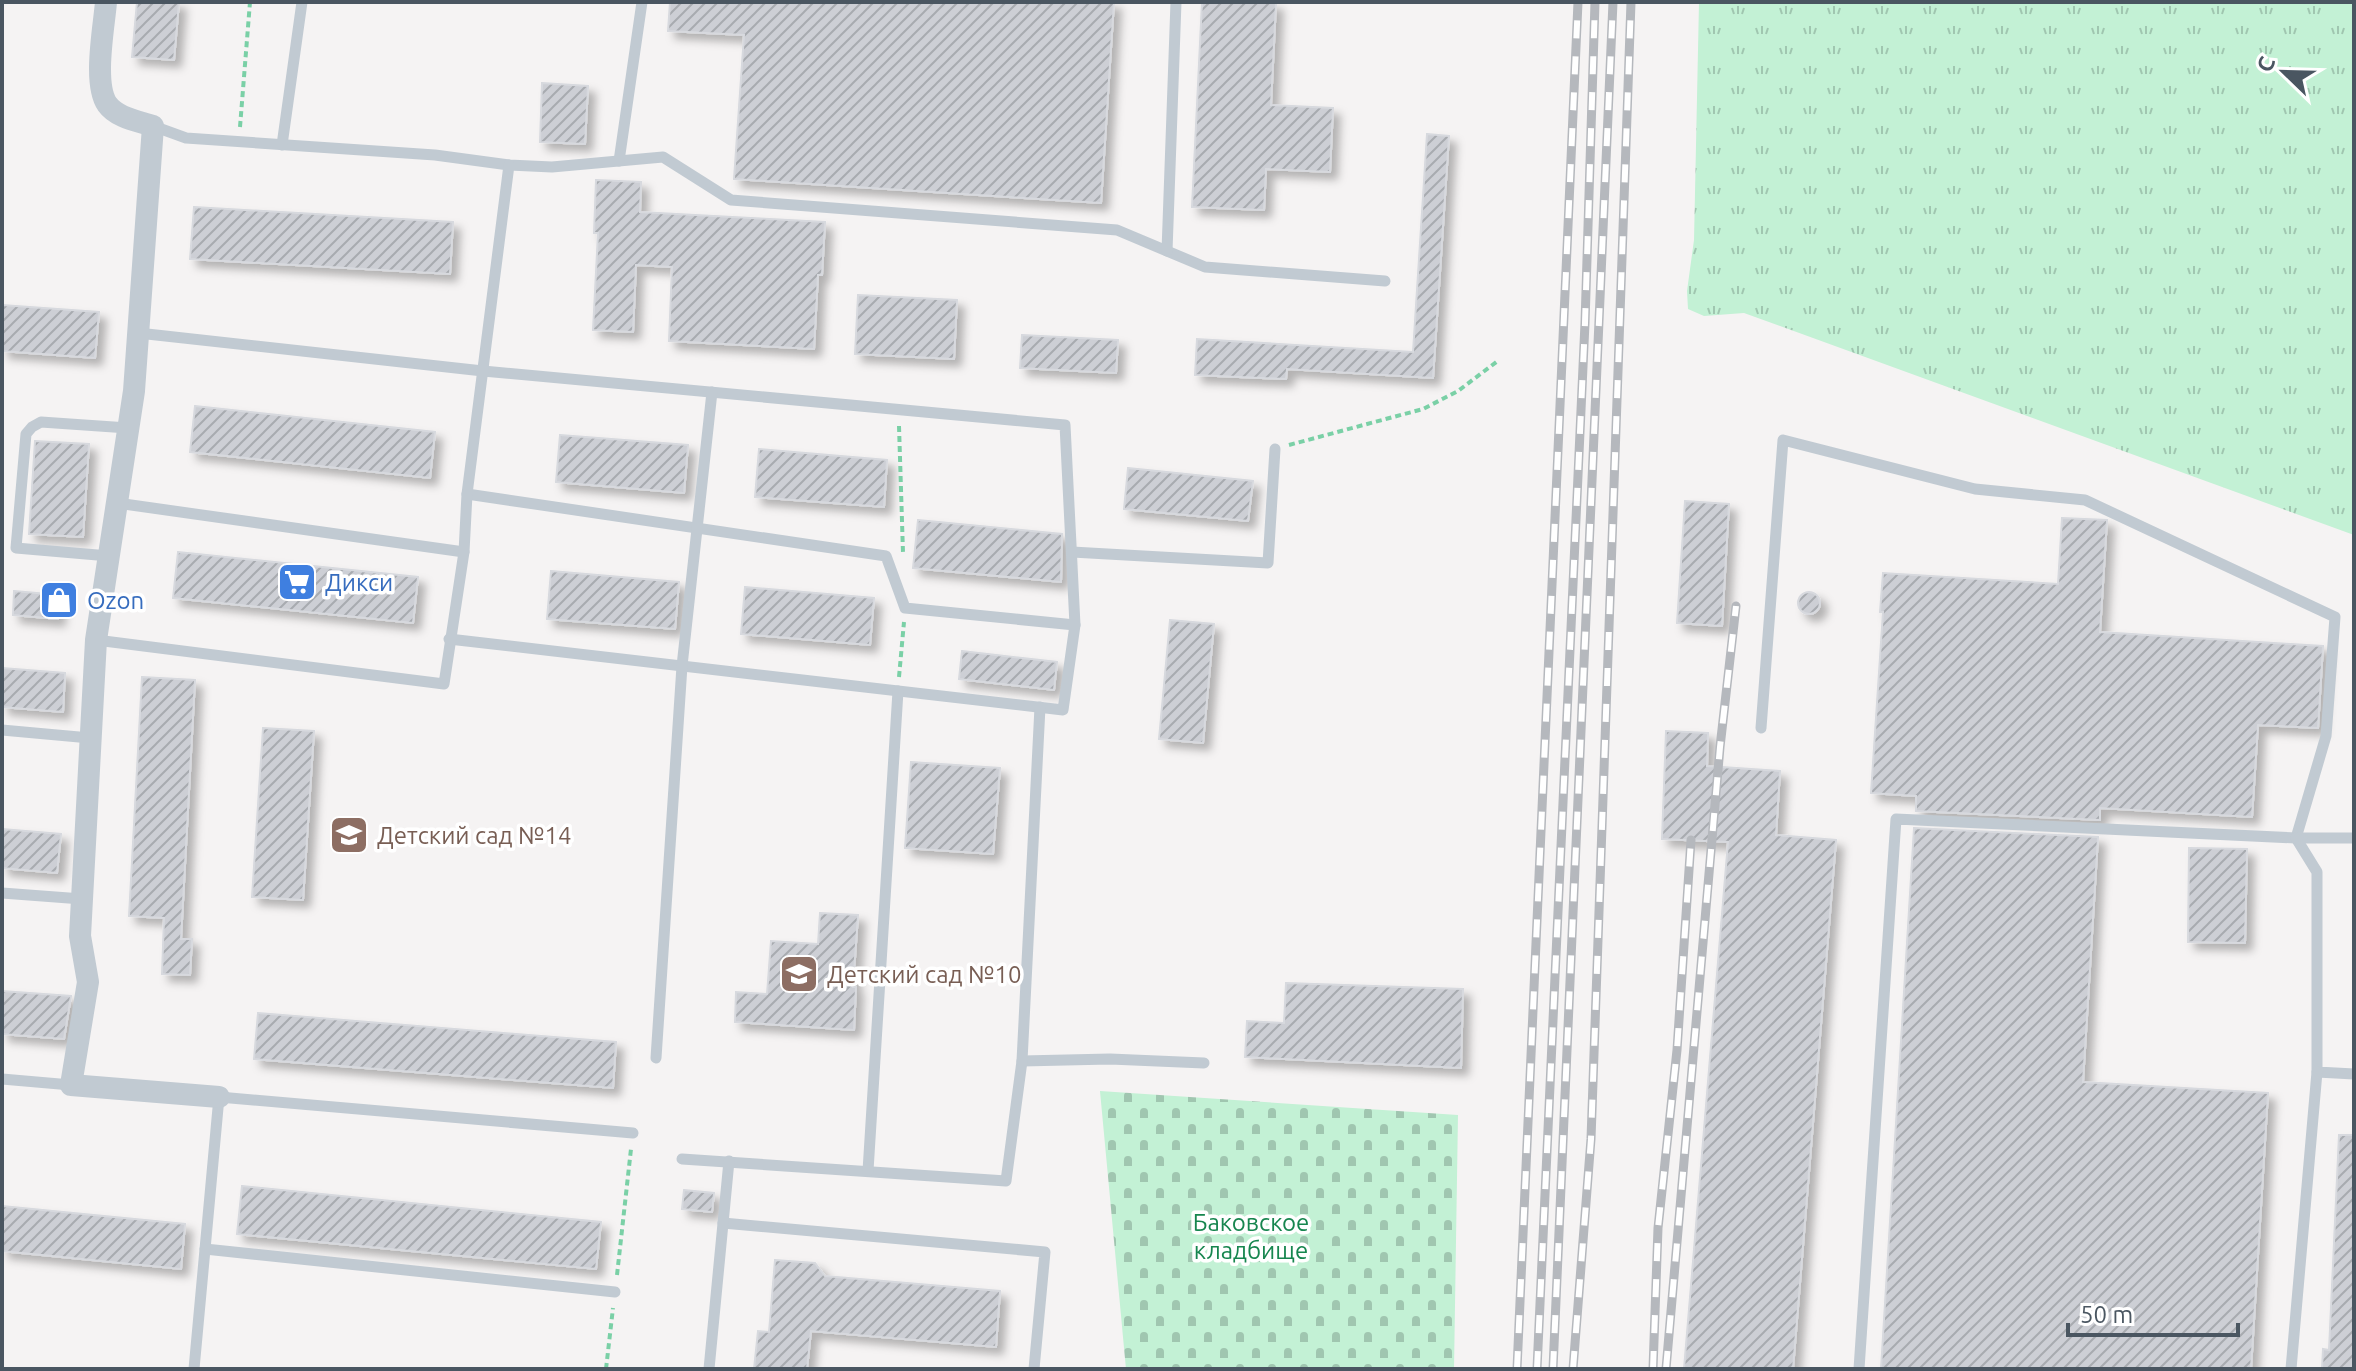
<svg xmlns="http://www.w3.org/2000/svg" width="2356" height="1371" font-family="Ubuntu,sans-serif">
  <style>
    .grass { fill: url(#grass-tufts) }
    .cemetery { fill: url(#cemetery-stones) }
    .building { fill: url(#building-hatch); stroke: #d7d9de; stroke-width: 2; filter: url(#shadow) }
    .lines { fill: none; stroke-linecap: round; stroke-linejoin: round }
    .path { stroke: #7ad0a6; stroke-width: 4; stroke-dasharray: 6 4; stroke-linecap: butt }
    .lane { stroke: #c1cad2; stroke-width: 11 }
    .street { stroke: #c1cad2; stroke-width: 22 }
    .rail-casing { stroke: #b5b8bd; stroke-width: 9 }
    .rail { stroke: #fff; stroke-width: 6; stroke-dasharray: 18; stroke-linecap: butt }
    .labels { text-anchor: middle; dominant-baseline: central; stroke-width: 7; stroke-linejoin: round; paint-order: stroke }
    .shop-label { font-size: 24px; fill: #366cbe; stroke: #fff; text-anchor: start }
    .education-label { font-size: 24px; fill: #785e54; stroke: #fff; text-anchor: start }
    .park-label { font-size: 24px; fill: #17864f; stroke: #fff }
  </style>
  <defs>
    <pattern id="grass-tufts" width="24" height="20" patternUnits="userSpaceOnUse" patternTransform="scale(2)"><rect width="24" height="20" fill="#c3f1d5"/><path d="M3 7l-1-3M5 7V3M7 7l1-3M15 17l-1-3M17 17v-4M19 17l1-3" fill="none" stroke="#a0c6b0"/></pattern>
    <pattern id="cemetery-stones" width="16" height="16" patternUnits="userSpaceOnUse" patternTransform="scale(2)"><rect width="16" height="16" fill="#c3f1d5"/><path d="M2 7V4a2 2 0 0 1 4 0v3zM10 15v-3a2 2 0 0 1 4 0v3z" fill="#a0c6b0"/></pattern>
    <pattern id="building-hatch" width="6" height="6" patternUnits="userSpaceOnUse" patternTransform="scale(2)"><rect width="6" height="6" fill="#cdcfd5"/><path d="M-1 1l2-2M0 6l6-6M5 7l2-2" fill="none" stroke="#a8abb0"/></pattern>
    <filter id="shadow"><feDropShadow dx="7" dy="7" stdDeviation="4" flood-color="#0004"/></filter>
  </defs>
  <rect width="100%" height="100%" fill="#f5f3f3"/>
  <polygon class="grass" points="1699,2 2354,2 2354,535 1744,313 1704,316 1688,309 1687,291 1694,240"/>
  <polygon class="cemetery" points="1100,1091 1458,1115 1454,1369 1126,1369"/>
  <g class="building">
    <polygon points="137,2 179,2 174,60 132,57"/>
    <polygon points="670,2 1114,2 1101,203 734,179 744,35 668,31"/>
    <polygon points="1202,2 1276,3 1271,105 1333,108 1330,172 1266,169 1264,210 1192,207"/>
    <polygon points="542,83 588,86 585,144 540,142"/>
    <polygon points="1427,134 1449,136 1433,378 1287,369 1286,379 1195,375 1197,339 1413,352"/>
    <polygon points="596,180 641,182 640,212 825,222 822,275 818,275 814,349 669,341 672,267 636,265 633,332 593,330 598,233 594,233"/>
    <polygon points="194,207 453,222 450,274 190,259"/>
    <polygon points="858,295 957,300 954,359 855,354"/>
    <polygon points="2,305 99,312 95,358 2,351"/>
    <polygon points="1022,335 1118,340 1116,373 1020,368"/>
    <polygon points="195,406 435,432 430,478 190,452"/>
    <polygon points="560,435 688,445 684,493 556,482"/>
    <polygon points="35,441 89,444 83,537 29,534"/>
    <polygon points="759,449 887,460 884,507 755,497"/>
    <polygon points="1128,468 1253,481 1248,521 1124,509"/>
    <polygon points="1685,501 1729,504 1722,626 1677,623"/>
    <polygon points="2062,518 2107,520 2100,632 2323,646 2318,728 2258,725 2252,817 2100,808 2100,820 1916,811 1916,796 1871,793 1883,612 1880,612 1883,573 2058,584"/>
    <polygon points="918,520 1062,534 1061,582 913,568"/>
    <polygon points="178,552 418,577 413,623 173,598"/>
    <polygon points="551,571 679,582 675,629 547,619"/>
    <polygon points="745,587 874,598 870,645 741,634"/>
    <polygon points="14,591 59,595 58,619 13,615"/>
    <circle cx="1809" cy="603" r="11"/>
    <polygon points="1170,620 1214,624 1203,743 1159,739"/>
    <polygon points="962,651 1057,662 1054,690 959,679"/>
    <polygon points="2,668 65,673 63,712 2,707"/>
    <polygon points="142,677 195,680 181,939 192,939 190,975 162,974 164,918 129,916"/>
    <polygon points="263,728 314,731 303,900 252,897"/>
    <polygon points="1666,731 1708,733 1707,766 1780,771 1776,835 1836,840 1793,1369 1684,1369 1728,842 1662,839"/>
    <polygon points="911,762 1000,768 993,854 905,848"/>
    <polygon points="1914,828 2098,837 2083,1082 2268,1093 2251,1369 1881,1369"/>
    <polygon points="2,829 61,834 57,873 2,868"/>
    <polygon points="2189,848 2247,849 2245,943 2188,942"/>
    <polygon points="820,913 858,915 853,987 856,987 854,1030 735,1022 736,992 767,994 771,941 818,944"/>
    <polygon points="1286,983 1463,989 1461,1068 1245,1057 1247,1021 1284,1023"/>
    <polygon points="2,991 71,996 64,1039 2,1034"/>
    <polygon points="258,1013 616,1042 613,1088 254,1059"/>
    <polygon points="2339,1135 2354,1135 2354,1369 2322,1369 2323,1349 2329,1350"/>
    <polygon points="242,1186 601,1222 596,1269 237,1234"/>
    <polygon points="684,1190 714,1193 712,1212 682,1209"/>
    <polygon points="2,1206 185,1224 181,1269 2,1251"/>
    <polygon points="775,1260 815,1263 825,1276 1000,1291 996,1347 811,1331 807,1369 754,1369 758,1331 769,1332"/>
  </g>
  <g class="lines">
    <g class="path">
      <polyline points="240,127 250,2"/>
      <polyline points="899,426 903,553"/>
      <polyline points="1289,445 1423,409 1458,391 1499,360"/>
      <polyline points="899,677 904,622"/>
      <polyline points="617,1275 631,1149"/>
      <polyline points="606,1369 613,1308"/>
    </g>
    <g class="lane">
      <polyline points="153,126 186,138 435,155 509,165 552,167 663,157 731,200 1117,230 1205,267 1385,281"/>
      <polyline points="282,145 302,2"/>
      <polyline points="619,161 642,2"/>
      <polyline points="1167,251 1176,2"/>
      <polyline points="138,333 483,371 1065,425 1075,625"/>
      <polyline points="117,503 464,552"/>
      <polyline points="1072,552 1268,563 1275,449"/>
      <polyline points="109,556 16,548 26,434 32,427 41,422 128,428"/>
      <polyline points="449,639 1063,710 1075,625 905,608 886,556 467,494"/>
      <polyline points="96,640 444,684 464,552 467,494 509,165"/>
      <polyline points="1761,728 1783,440 1975,489 2085,500 2335,617 2326,736 2296,838 1896,819 1859,1369"/>
      <polyline points="2,730 90,738"/>
      <polyline points="2296,838 2317,872 2317,1072 2354,1074"/>
      <polyline points="2296,838 2354,838"/>
      <polyline points="2,893 82,899"/>
      <polyline points="656,1058 682,666 712,392"/>
      <polyline points="1022,1061 1110,1059 1204,1063"/>
      <polyline points="2,1079 71,1085"/>
      <polyline points="682,1159 1006,1181 1022,1061 1040,707"/>
      <polyline points="868,1171 898,691"/>
      <polyline points="723,1223 1045,1252 1034,1369"/>
      <polyline points="205,1249 615,1292"/>
      <polyline points="194,1369 219,1097 633,1133"/>
      <polyline points="709,1369 729,1161"/>
      <polyline points="2291,1369 2317,1072"/>
    </g>
    <path class="street" d="M106 2C104 27 93 83 107 104 117 118 138 121 153 126L134 391 96 640 80 936 88 982 71 1085 219 1097"/>
    <defs>
      <g id="rail">
        <polyline points="1517,1369 1578,2"/>
        <polyline points="1537,1369 1585,323 1595,2"/>
        <polyline points="1553,1369 1613,2"/>
        <polyline points="1573,1369 1591,1139 1631,2"/>
        <polyline points="1653,1369 1658,1228 1677,1050 1691,840"/>
        <polyline points="1666,1369 1720,747 1736,606"/>
      </g>
    </defs>
    <use href="#rail" class="rail-casing"/>
    <use href="#rail" class="rail"/>
  </g>
  <defs>
    <symbol id="supermarket-square" viewBox="-11 -11 22 22"><rect x="-9" y="-9" width="18" height="18" rx="4" fill="#3f7fe0" stroke="#fff"/><path d="M-6-5.5h2.5l.6 2H6L4.5 2H-2.5L-4.4-4H-6ZM-1.5 3.2a1.3 1.3 0 1 0 .1 0ZM3 3.2a1.3 1.3 0 1 0 .1 0Z" fill="#fff"/></symbol>
    <symbol id="shop-square" viewBox="-11 -11 22 22"><rect x="-9" y="-9" width="18" height="18" rx="4" fill="#3f7fe0" stroke="#fff"/><path d="M-5-2.5h2.3a2.7 3.5 0 0 1 5.4 0H5L5.5 6h-11ZM-1.5-2.5h3a1.5 2.3 0 0 0-3 0Z" fill="#fff"/></symbol>
    <symbol id="school-square" viewBox="-11 -11 22 22"><rect x="-9" y="-9" width="18" height="18" rx="4" fill="#8d6e63" stroke="#fff"/><path d="M0-5L7-2L0 1L-7-2ZM-4 1L0 2.5L4 1V4Q0 6-4 4Z" fill="#fff"/></symbol>
  </defs>
  <g fill-rule="evenodd">
    <use href="#supermarket-square" x="275" y="560" width="44" height="44"/>
    <use href="#shop-square" x="37" y="578" width="44" height="44"/>
    <use href="#school-square" x="327" y="813" width="44" height="44"/>
    <use href="#school-square" x="777" y="952" width="44" height="44"/>
  </g>
  <g class="labels">
    <g class="shop-label">
      <text x="325" y="582">Дикси</text>
      <text x="87" y="600">Ozon</text>
    </g>
    <g class="education-label">
      <text x="377" y="835">Детский сад №14</text>
      <text x="827" y="974">Детский сад №10</text>
    </g>
    <g class="park-label">
      <text x="1251" y="1222">Баковское<tspan x="1251" dy="28">кладбище</tspan></text>
    </g>
  </g>
  <rect width="2356" height="1371" fill="none" stroke="#4a5661" stroke-width="8"/>
  <g transform="translate(2284 72) rotate(293)" stroke="#ffffff" stroke-width="6" paint-order="stroke">
  <path d="M0-6L14 30L0 20L-14 30Z" fill="#4a5661"/>
  <text y="-12" font-size="22" font-weight="bold" text-anchor="middle" fill="#4a5661">С</text>
  </g>
  <path d="M2068 1323v12h170v-12" fill="none" stroke="#4a5661" stroke-width="4"/>
  <text x="2080" y="1323" font-size="24" fill="#4a5661" stroke="#ffffff" stroke-width="6" paint-order="stroke">50 m</text>
</svg>
